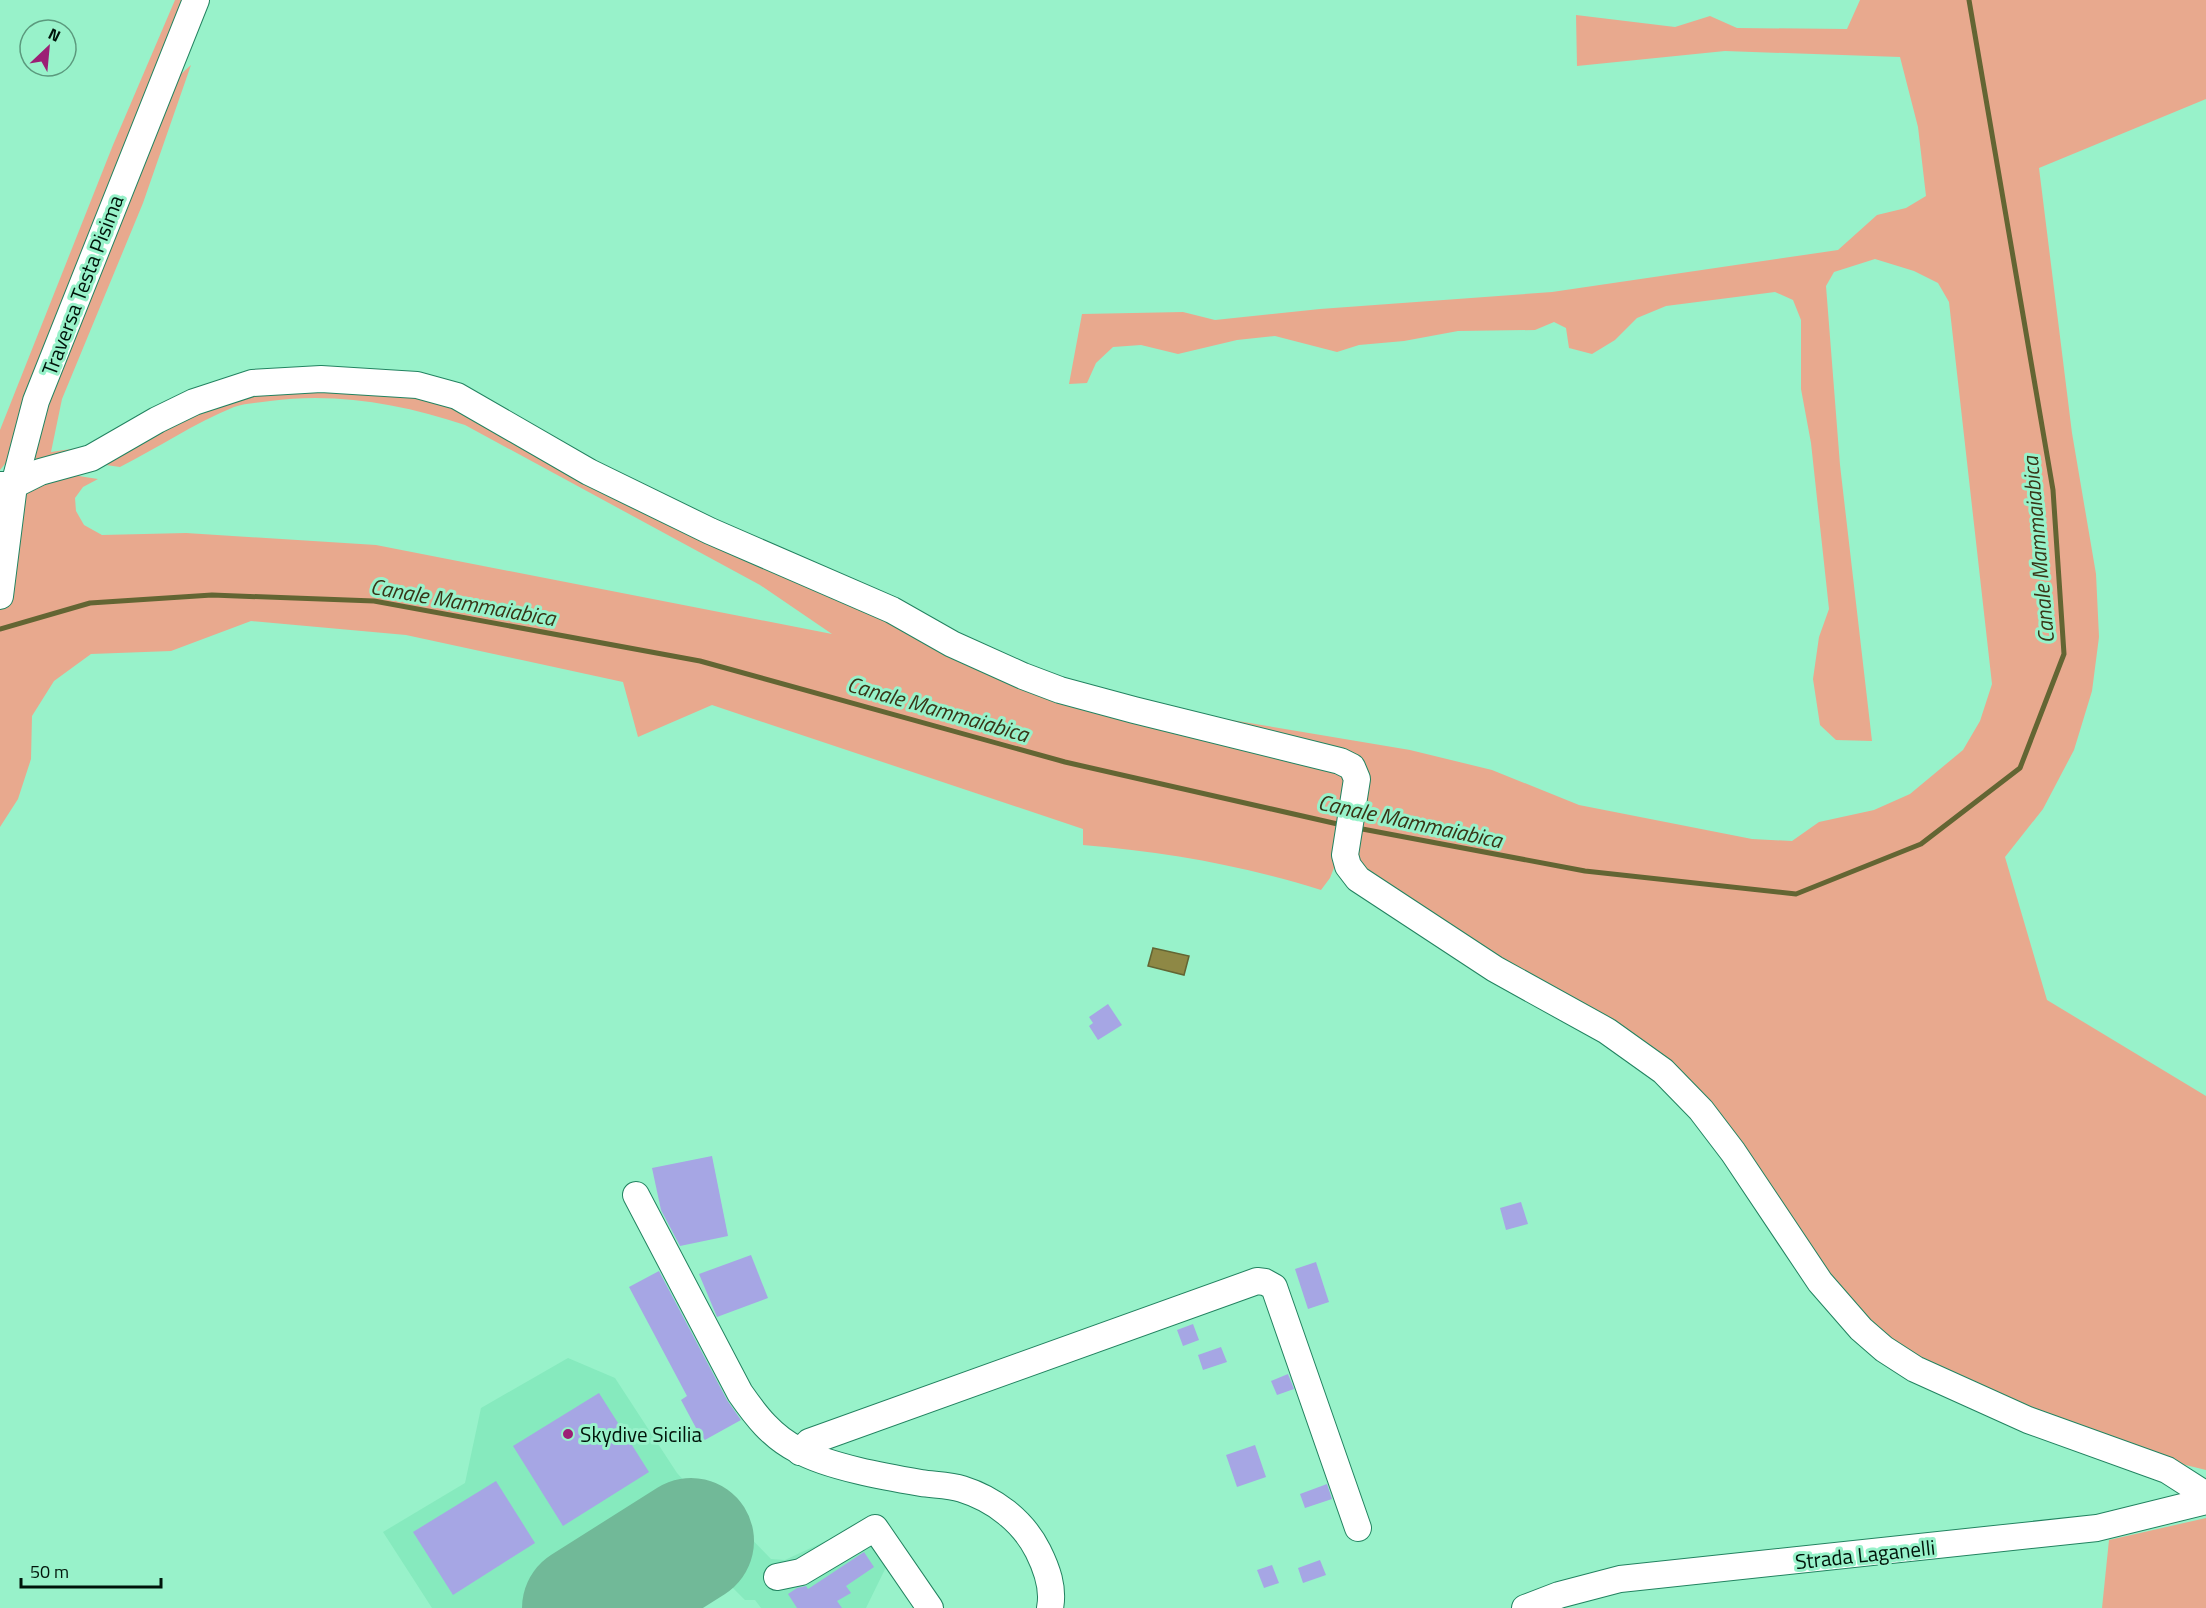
<svg xmlns="http://www.w3.org/2000/svg" width="2206" height="1608" font-family="'Titillium Web',sans-serif">
  <style>
    .built { fill: #86eabe }
    .green { fill: #e8a98e }
    .water { fill: #8e8845; stroke: #636533; stroke-width: 1.5 }
    .lines { fill: none; stroke-linecap: round; stroke-linejoin: round }
    .stream { stroke: #636533; stroke-width: 5 }
    .runway { stroke: #71b998; stroke-width: 126 }
    .building { fill: #a6a6e4 }
    .minor-casing { stroke: #228360; stroke-width: 28 }
    .minor { stroke: #fff; stroke-width: 26 }
    .poi-dot { fill: #9c1f75; stroke: #98f2ca; stroke-width: 2 }
    .labels { text-anchor: middle; dominant-baseline: central; stroke-width: 6; stroke-linejoin: round; paint-order: stroke }
    .street-label { font-size: 21px; fill: #00140a; stroke: #98f2ca }
    .poi-label { font-size: 21px; fill: #00140a; stroke: #98f2ca; text-anchor: start }
    .water-label { font-size: 22px; font-style: italic; fill: #383517; stroke: #98f2ca }
  </style>
  <rect width="100%" height="100%" fill="#98f2ca"/>
  <polygon class="built" points="568,1358 615,1378 677,1473 702,1500 729,1516 771,1559 785,1560 860,1525 888,1563 866,1608 761,1608 755,1600 745,1600 731,1586 695,1608 432,1608 383,1532 465,1483 481,1408"/>
  <g class="green">
    <polygon points="175,0 183,0 9,459 0,470 0,430 113,145"/>
    <path d="M1860 0H2206V99L2039 168 2072 433 2096 574 2099 637 2092 691 2074 750 2043 809 2005 857 2047 1000 2206 1096V1470L2161 1459 1962 1382 1882 1335 1820 1267 1734 1132 1360 866V860L1339 855 1330 878 1321 890C1241 865 1166 852 1083 845V829L712 705 638 737 623 682 406 635 251 621 171 651 91 654 54 681 32 716 31 759 18 799 0 827V579L24 498 30 487 72 475 98 479 83 487 75 498 76 511 84 525 102 535 186 533 376 545 832 634 760 585 465 425C402 404 336 392 270 401 259 403 245 403 234 407 194 423 158 448 120 467L99 464 158 427 289 384 446 398 936 642 952 658 1008 677 1368 778 1148 706 1410 750 1492 770 1579 805 1752 839 1792 841 1819 822 1874 810 1910 794 1963 750 1980 721 1992 684 1949 302 1938 283 1914 271 1875 259 1834 272 1826 286 1840 465 1872 741 1836 740 1820 725 1813 679 1819 637 1829 609 1811 443 1801 389V320L1793 300 1775 292 1666 306 1637 318 1615 340 1592 354 1569 348 1566 328 1554 322 1535 330 1458 331 1404 341 1359 345 1337 352 1275 336 1237 340 1178 354 1141 345 1113 347 1096 363 1087 383 1069 384 1082 314 1183 312 1215 320 1320 309 1552 292 1838 250 1877 215 1906 208 1926 196 1918 127 1900 57 1725 51 1577 66 1576 15 1675 27 1710 16 1737 28 1847 29Z"/>
    <polygon points="191,65 143,203 62,399 51,452 98,445 37,463 32,459 46,401 180,75"/>
    <polygon points="2206,1518 2206,1608 2102,1608 2109,1540"/>
  </g>
  <polygon class="water" points="1153,948 1189,956 1184,975 1148,966"/>
  <g class="lines">
    <g class="stream">
      <polyline points="0,629 90,603 212,595 374,601 700,661 1065,762 1342,825"/>
      <polyline points="1357,828 1585,871 1796,894 1921,844 2020,768 2064,654 2053,490 1969,0"/>
    </g>
    <polyline class="runway" points="585,1608 691,1541"/>
  </g>
  <g class="building">
    <polygon points="1108,1004 1122,1025 1098,1040 1089,1026 1093,1023 1089,1017"/>
    <polygon points="712,1156 728,1236 680,1246 661,1210 652,1168"/>
    <polygon points="1521,1202 1528,1224 1506,1230 1500,1208"/>
    <polygon points="751,1255 768,1298 717,1317 699,1274"/>
    <polygon points="1316,1262 1329,1302 1308,1309 1295,1269"/>
    <polygon points="659,1271 727,1400 741,1420 703,1441 681,1400 687,1396 629,1287"/>
    <polygon points="1193,1324 1199,1340 1183,1346 1177,1330"/>
    <polygon points="1221,1347 1227,1362 1203,1370 1198,1355"/>
    <polygon points="1288,1374 1294,1389 1277,1395 1271,1381"/>
    <polygon points="599,1393 649,1472 563,1526 513,1446"/>
    <polygon points="1255,1445 1266,1477 1237,1487 1226,1455"/>
    <polygon points="496,1481 535,1543 453,1595 413,1532"/>
    <polygon points="1327,1484 1332,1499 1305,1508 1300,1494"/>
    <polygon points="864,1552 874,1567 846,1586 851,1593 837,1601 842,1608 797,1608 788,1594 797,1588 806,1586 808,1589"/>
    <polygon points="1320,1560 1326,1575 1303,1583 1298,1568"/>
    <polygon points="1272,1565 1279,1583 1264,1588 1257,1570"/>
  </g>
  <g class="lines">
    <defs>
      <g id="minor">
        <polyline points="0,485 14,485 40,472 91,458 157,420 194,402 252,383 321,379 417,385 457,396 589,472 710,531 892,610 952,644 1023,676 1060,690 1134,710 1340,761 1352,767 1357,779 1345,855 1348,866 1358,879 1495,969 1607,1031 1663,1071 1701,1110 1733,1152 1820,1282 1861,1329 1884,1349 1915,1369 2028,1420 2167,1470 2206,1495"/>
        <polyline points="0,596 14,485 36,401 196,0"/>
        <path d="M636 1195 740 1393C756 1416 772 1437 798 1450 829 1467 886 1477 921 1483 934 1485 950 1485 962 1489 994 1499 1023 1521 1038 1551 1047 1569 1054 1588 1050 1608"/>
        <polyline points="800,1452 809,1442 1257,1281 1265,1282 1274,1287 1358,1528"/>
        <polyline points="777,1577 801,1572 875,1528 930,1608"/>
        <polyline points="1525,1608 1559,1595 1620,1579 2097,1528 2206,1501"/>
      </g>
    </defs>
    <use href="#minor" class="minor-casing"/>
    <use href="#minor" class="minor"/>
  </g>
  <circle class="poi-dot" cx="568" cy="1434" r="6"/>
  <g class="labels">
    <g class="street-label">
      <text transform="translate(82 285) rotate(-69)">Traversa Testa Pisima</text>
      <text transform="translate(1865 1554) rotate(-6)">Strada Laganelli</text>
    </g>
    <g class="poi-label">
      <text x="580" y="1434">Skydive Sicilia</text>
    </g>
    <g class="water-label">
      <text transform="translate(2038 550) rotate(-95)">Canale Mammaiabica</text>
      <text transform="translate(463 602) rotate(10)">Canale Mammaiabica</text>
      <text transform="translate(938 709) rotate(16)">Canale Mammaiabica</text>
      <text transform="translate(1410 821) rotate(12)">Canale Mammaiabica</text>
    </g>
  </g>
  <g transform="translate(48 48) rotate(26)"><circle r="28" fill="#98f2ca" stroke="#5b997d" stroke-width="1.5"/>
  <path d="M0-4.5L10 22L0 15L-10 22Z" fill="#9c1f75"/>
  <text y="-9" font-size="16" font-weight="bold" text-anchor="middle" fill="#00140a">N</text>
  </g>
  <path d="M21 1578v9h140v-9" fill="none" stroke="#00140a" stroke-width="3"/>
  <text x="30" y="1578" font-size="18" fill="#00140a" stroke="#98f2ca" stroke-width="4.5" paint-order="stroke">50 m</text>
</svg>
